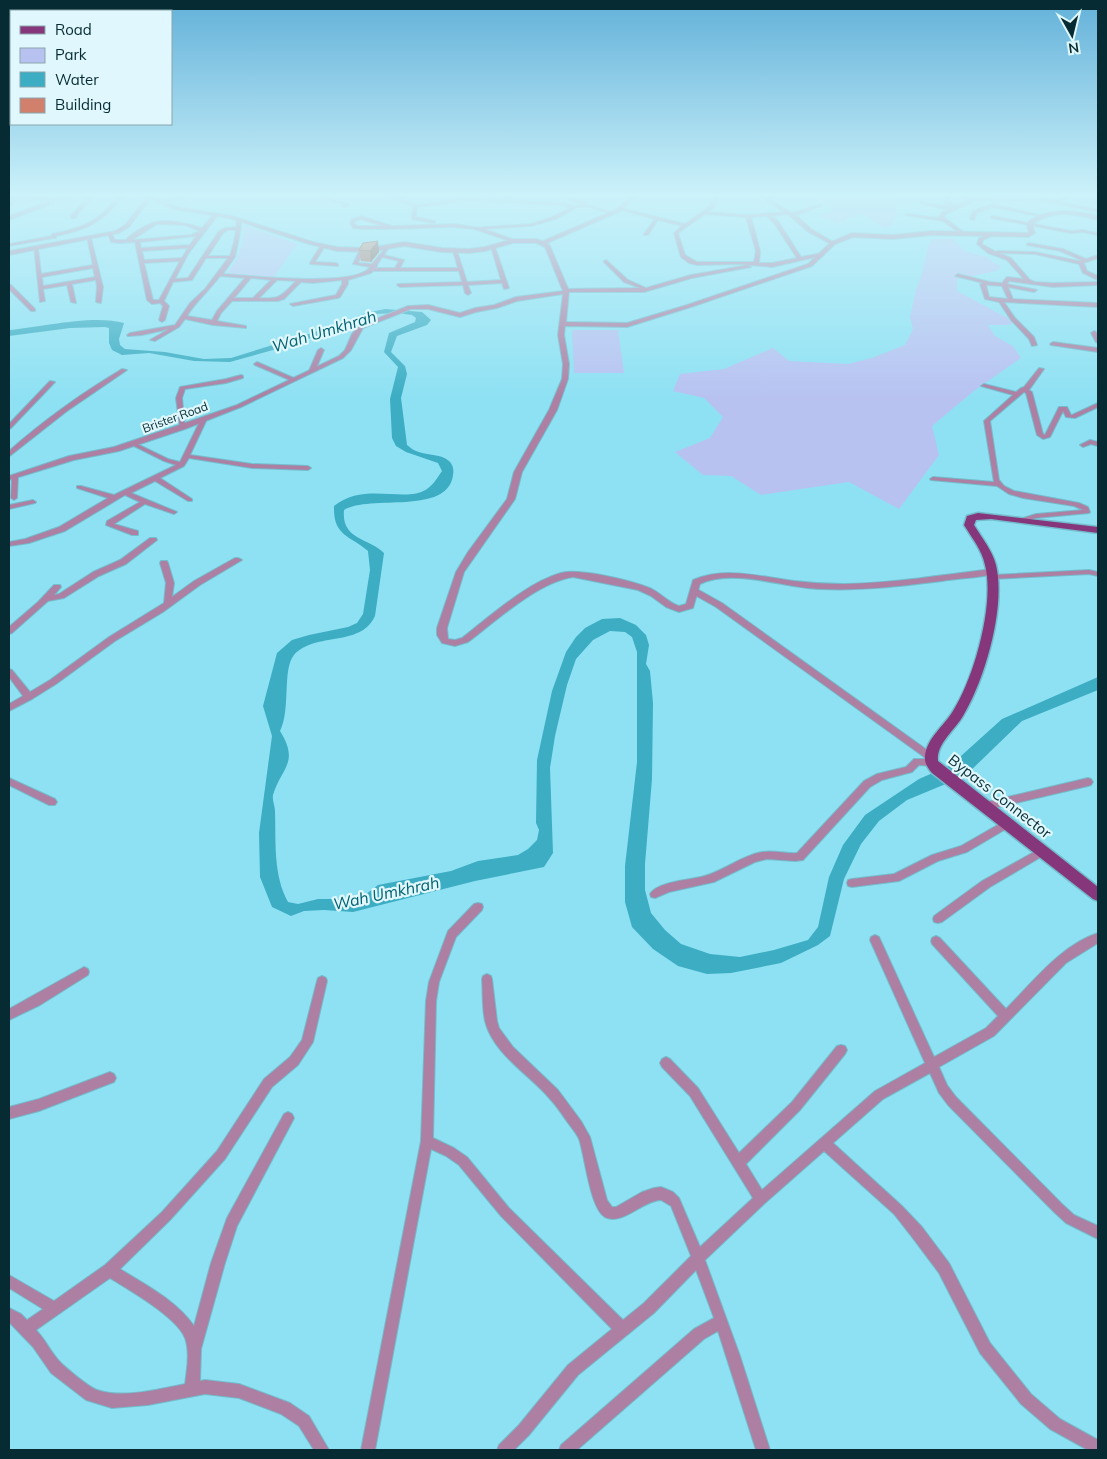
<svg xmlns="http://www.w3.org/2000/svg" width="1107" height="1459" font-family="Mulish,sans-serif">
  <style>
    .green { fill: #b7c2f1 }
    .water { fill: #3cadc3 }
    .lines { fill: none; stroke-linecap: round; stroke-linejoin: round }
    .minor-casing { stroke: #73bdcc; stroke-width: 2 }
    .tertiary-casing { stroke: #73bdcc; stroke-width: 2 }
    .primary-casing { stroke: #73bdcc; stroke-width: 3 }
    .minor { fill: #ac7fa3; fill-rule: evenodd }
    .tertiary { fill: #ac7fa3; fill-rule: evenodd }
    .primary { fill: #86367a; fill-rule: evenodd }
    .wall { fill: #b46e5f }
    .shaded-wall { fill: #925a4d }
    .building { fill: #d1806e; stroke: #925a4d }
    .labels { text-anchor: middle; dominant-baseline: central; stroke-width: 4.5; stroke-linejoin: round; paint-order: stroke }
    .far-street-label { font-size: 12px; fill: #062b32; stroke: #e0f8fd }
    .street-label { font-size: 15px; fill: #062b32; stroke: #e0f8fd }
    .water-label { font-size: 16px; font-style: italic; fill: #006171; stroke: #e0f8fd }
  </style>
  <rect width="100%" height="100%" fill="#8ee1f3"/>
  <g class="green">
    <path d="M798 193H842L843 195C861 195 878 193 896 193L893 194 897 208 893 224 885 229 862 213 837 223 819 216 833 211 831 207Z"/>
    <path d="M244 225 297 244 274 277 227 273C239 258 244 245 244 225Z"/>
    <polygon points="933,239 953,239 965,251 986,257 1001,267 996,271 957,279 957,291 1015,322 1008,325 988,325 995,336 1013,346 1021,358 975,390 932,426 939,455 899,509 849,482 761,495 731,476 703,475 675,452 710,438 723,417 704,398 673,391 680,374 724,369 773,348 789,361 848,364 872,358 905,345 913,329 910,317 916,290 921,277 929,244"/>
    <polygon points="572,330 618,330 624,373 574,373"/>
  </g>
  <path class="water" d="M385 309 422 312 431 320 427 325 397 336 391 352 405 366 407 374 401 398 407 445C410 447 413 450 416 451 427 456 440 453 449 461 453 465 454 469 453 475 448 516 369 494 344 510 341 540 369 538 384 553L375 616C360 648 316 631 294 655 282 669 291 710 280 731 300 763 281 768 273 795 272 800 275 806 275 811 276 841 273 875 288 902L298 904 318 899H345L365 895 378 885 451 871 478 861 518 855 528 849 537 840 539 830 536 823 537 760 552 691 566 652 576 637 585 628 602 619 620 618 636 625 646 635 649 645 646 664 650 671 653 703 652 779 645 864V890L651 913 665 930 681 944 710 954 740 957 774 950 808 940 818 927 829 877 843 845 865 815 919 779 951 765 1002 719 1098 677V690L1022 721 965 776 907 800 879 821 861 844 844 879 830 936 818 945 781 963 731 973 707 974 678 966 653 949 632 927 625 902V866L637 762V652L632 637 625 632 610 631 593 640 576 659 567 685 555 736 550 768 553 853 544 867 475 881 353 912 324 910 304 911 291 916 272 907 260 877 259 833 272 736 263 706 277 653 292 640 309 635 348 627 357 623 363 614 370 570 368 551C349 535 333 536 334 506 365 481 405 504 427 489 433 485 438 477 442 471L438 463 406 452 396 446 392 438 390 399 398 367 384 352 389 333 415 322 416 318 412 315 397 313 374 314 298 343 230 362 194 361 149 353 122 355 112 350 109 343V328L105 327 70 328 9 336V330C41 327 94 314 124 323L119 339 120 345 125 349 165 352 204 359 231 358 318 331 366 313Z"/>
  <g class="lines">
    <defs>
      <g id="minor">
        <polygon points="22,193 27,193 18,198 14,197"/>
        <polygon points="91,193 95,193 75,218 71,218 71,216"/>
        <path d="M121 193H125C105 220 89 230 56 236V238H54L9 246V244L52 236V234C87 227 99 221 121 193Z"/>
        <polygon points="202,193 209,193 161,203 159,202"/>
        <polygon points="308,193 313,193 349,204 347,207 343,207 343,204"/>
        <path d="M380 193H385L417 205 467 198 563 203 574 206 583 205 553 193H558L587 203V205L614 213 612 214 590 207H578L556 219 531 226 484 229 515 240V241L513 242 474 229 452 227 394 229H362L353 228 350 223 351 220 361 216 392 226 455 224 481 228 483 227 531 224 552 217 570 208 563 205 467 200 417 207 416 217 435 221V222L433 223 412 219 413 206ZM361 219 383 226H357L354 223 355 221Z"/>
        <path d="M716 193H720L714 207 708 212 748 215 784 212 755 193H759L792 213 821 204V206L796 215 811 229 835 243 831 244 807 231 788 214 772 216 778 221 801 257 822 253 824 254V255L772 267 739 264 697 265 689 263 681 257 674 233 682 226 658 220 648 235H644V234L655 219 619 209 621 208 685 224 710 206ZM705 214 746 217 756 251 754 262H697L685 255 678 233ZM767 216 774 223 797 258 772 263H759L760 251 751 217Z"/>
        <polygon points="940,193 944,193 950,196 948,202 957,205 966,201 968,193 972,193 971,198 1044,199 1056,201 1073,193 1078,193 1061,202 1098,210 1098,212 1044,201 971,200 970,203 946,214 944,217 963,232 963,234 961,234 943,221 905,215 907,214 940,218 939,217 942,212 948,210 920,203 922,202 953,207 944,204 946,197"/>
        <polygon points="9,197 17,200 9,207 9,204 12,200 9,199"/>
        <polygon points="995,203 997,205 1044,216 1042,217 992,207 977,213 974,220 970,219 973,211"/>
        <path d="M214 214 218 215 188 254 175 279 188 278 219 231 225 228 236 227 237 220 239 219 241 220V228L235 257 223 274C250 275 355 288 370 267L353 264 360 249 364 250 358 263 372 264 387 246 389 247 384 255 404 260 400 268H458L453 251 455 250 457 251 467 282 501 280 491 247 493 246 495 247 509 288 504 289 502 283 468 285 471 293 468 295 465 293 463 285 400 287 397 285 398 284 462 282 459 271H373L371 273 348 280V284L340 297 338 298 293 306 290 304 336 295 342 284V280L313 283 301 282 284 299 278 301H232L221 313 217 321 246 326V328L213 325 185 319 179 327 155 341 150 340 169 329 142 335 128 336 127 335 130 333 175 325 190 303 205 289 228 258H206L192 280 173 282 164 301 169 306 165 320 162 322 159 320 163 306 160 303 152 304 147 300 135 242 119 243 111 242 108 234H112L115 240H126C131 234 148 223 156 222 170 219 189 224 202 228ZM157 224 185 225 200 231 191 235 132 240ZM228 230H236L234 242 230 256H208L223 233ZM196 236 190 245 141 248 140 242ZM188 248 182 258 144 260 142 251ZM382 257 399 261 395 268H375L377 267V265ZM180 261 159 300H153L144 263ZM220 276 245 278 217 311 212 320 187 316C196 301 210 290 220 276ZM251 278 271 280 253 298H234ZM277 280 296 281C280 297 281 299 259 298Z"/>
        <polygon points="993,216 1071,231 1083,230 1098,233 1098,235 1083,232 1071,233 991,218 991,216"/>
        <path d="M995 232 999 233 983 240 982 244 996 252 998 251 1035 252 1079 261 1081 260 1060 251 1027 245V244L1029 243 1063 249 1086 259 1098 255V258L1084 263 1087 271 1098 276V280L1083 273 1079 264 1035 254 999 253 1011 258 1030 280 1035 282 1053 283 1098 282V285L1053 287 1009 281 1007 284 1037 290 1034 292 1008 287 1013 299 1098 303V307L1004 302 1015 318 1034 337 1037 345 1032 346 1029 339 1011 320 999 302 985 299 980 284 983 283 955 276 958 274 990 282 1002 283 1007 277 1024 279 1007 260 988 253 977 244 979 238ZM986 285 1002 286 1008 299 989 297Z"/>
        <path d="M87 237 91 238 103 287 101 303 96 302 97 287 96 280 72 284 76 303 71 302 67 285 43 289 45 301 40 302 34 247 38 248 41 274 93 265ZM93 268 95 277 43 286 42 277Z"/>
        <polygon points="321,245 325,246 315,262 336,263 338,264 338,266 310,264 310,263"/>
        <polygon points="606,260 628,280 646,288 691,275 748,265 751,267 692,278 644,292 564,292 564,290 566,289 640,288 624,282 604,262 604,261"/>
        <polygon points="9,285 11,285 35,309 35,311 31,311 9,289"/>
        <polygon points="1094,331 1096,332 1098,336 1098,343 1096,342 1091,333"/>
        <polygon points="1053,342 1098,348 1098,352 1051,345 1050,344"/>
        <polygon points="321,348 324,350 315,371 310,372 309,371 318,350"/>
        <polygon points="257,362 296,379 297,380 292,381 255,365 254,364"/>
        <polygon points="1039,368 1044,369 1029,390 1032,392 1043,434 1045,435 1059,407 1067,407 1071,415 1072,415 1098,403 1098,407 1075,418 1066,417 1063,411 1050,437 1043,439 1037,435 1026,393 1024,392 990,421 999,480 1004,486 1014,491 1079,503 1088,507 1090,512 1089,513 1036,518 1022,522 1020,521 1020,519 1036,514 1083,510 1074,506 1023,498 1009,494 997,486 931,480 930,479 933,477 994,482 984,421 1013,395 981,386 984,384 1016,392 1021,388 1024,387"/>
        <path d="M122 369 127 370 67 411 11 455 9 456V451C44 420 82 393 122 369Z"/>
        <polygon points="241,375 243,376 243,378 226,383 185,389 182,398 185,427 180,428 176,398 180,387 226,379"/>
        <polygon points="50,381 55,382 11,428 9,429 9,424"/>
        <polygon points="204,417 207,419 190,455 252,464 308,466 311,468 308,470 252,468 189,458 184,466 160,478 192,499 192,501 188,501 155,481 131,493 177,512 174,514 145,504 114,524 138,531 138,535 132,535 106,525 107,521 140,502 125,495 65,531 29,543 9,546 9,542 25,539 59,527 108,498 77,488 77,486 81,486 114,495 176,465 164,461 130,444 133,442 135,443 168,459 180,462 201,419"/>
        <polygon points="1090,440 1098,442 1098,446 1091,444 1083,447 1080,445"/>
        <polygon points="15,474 18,476 17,498 14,500 11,498 12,476"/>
        <polygon points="33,500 36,502 35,503 9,509 9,505"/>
        <polygon points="150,538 156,538 157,540 126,564 99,576 64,598 48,601 12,633 9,634 9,627 38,602 54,585 60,585 61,587 54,595 59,594 93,572 120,560"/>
        <polygon points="235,558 238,558 242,560 200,585 163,612 115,641 56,684 32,699 9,711 9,704 23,696 9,677 9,669 12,670 30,692 50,680 109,637 164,603 166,583 160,563 161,561 167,561 168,563 174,583 172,597 194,581"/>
        <polygon points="1089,570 1098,572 1098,576 1089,574 992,579 988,577 992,575"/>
        <path d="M691 589H697L722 603 934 755 935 757 933 760 937 763 935 765 932 766 919 765 912 772 882 780 870 787 803 860 795 861 767 859 755 862 714 882 669 892 655 898 651 897 650 894C657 882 688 880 701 877 723 872 740 856 762 852 774 850 786 854 797 853L864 781 877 774 906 767 914 759H927L716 607 691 593 690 591Z"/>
        <polygon points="9,778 55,799 57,802 55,805 49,805 9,785"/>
        <polygon points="1088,778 1091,779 1093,782 1091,785 1088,786 986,810 983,809 981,806 983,803 986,802"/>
        <polygon points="1008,819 1011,820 1013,823 1011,826 967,852 938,861 899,881 852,887 848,886 847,883 848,880 852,879 894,874 932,855 961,846"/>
        <polygon points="1043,847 1046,848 1048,851 1046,854 990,887 942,922 938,923 934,922 933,919 934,916 982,881"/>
        <path d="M478 903 482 904 483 907 482 910 456 937 439 982 436 1001 433 1138 454 1148 467 1157 509 1208 623 1320 644 1303 691 1256 671 1206 661 1200C642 1201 622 1226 605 1217 590 1209 585 1156 579 1139 576 1132 570 1126 566 1120 561 1113 556 1105 550 1099 530 1075 493 1054 485 1021 482 1007 483 992 482 979L483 976 487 974 491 976 492 979 497 1021 499 1028 513 1047 558 1090 581 1121 590 1137 607 1200 612 1207H616L642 1192 654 1188 661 1187 673 1192 679 1198 700 1247 753 1198 690 1096 662 1067 660 1063 662 1059 666 1057 670 1059 698 1088 739 1153 792 1102 837 1046 841 1045 845 1046 847 1050 845 1054 800 1110 746 1164 762 1190 875 1091 925 1063 870 940 871 937 875 935 879 937 934 1057 986 1028 998 1016 932 944 931 941 932 938 936 936 940 938 1006 1009C1033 982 1061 945 1098 933V943L1066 963 994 1036 939 1067 947 1085 956 1097 1062 1204 1074 1215 1098 1226V1239L1066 1223 1054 1212 948 1105 939 1093 930 1073 883 1099 833 1143 902 1206 922 1227 949 1263 990 1343 1031 1394 1060 1419 1098 1440V1450H1088L1050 1429 1021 1404 980 1353 939 1273 912 1237 894 1214 824 1151 765 1203 705 1260 740 1356 770 1450H756L718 1331 704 1339 577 1450H559L561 1445 694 1329 714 1318 696 1270 654 1313 578 1375 529 1435 514 1450H497L499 1445 519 1425 568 1365 612 1329 501 1216 459 1165 446 1156 431 1149 375 1450H361L421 1141 426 1001 429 982 448 931 474 904Z"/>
        <polygon points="84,967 88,969 89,972 88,975 40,1005 9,1020 9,1009"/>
        <path d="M322 976 326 978 327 981 313 1042 298 1065 272 1087 225 1159 170 1220 120 1269C146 1285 177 1301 194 1326L211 1263 227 1218 284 1114 288 1112 292 1114 294 1118 292 1122 237 1226 225 1263 201 1349 200 1381 205 1380 239 1384 290 1403 309 1416 329 1450H314L299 1426 281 1414 239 1398 205 1394 148 1405 112 1408 86 1400 51 1373 33 1347 9 1322V1308L21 1314 27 1320 43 1309 9 1288V1275L54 1301 105 1265 162 1212 217 1151 264 1079 290 1057 302 1040 317 981 318 978ZM110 1278C129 1290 177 1317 185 1338 190 1352 187 1369 185 1384 159 1389 123 1399 97 1390 87 1386 70 1371 62 1364 52 1355 46 1340 36 1330Z"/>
        <polygon points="110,1072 114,1074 116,1078 114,1082 39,1111 9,1119 9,1107 39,1099"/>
      </g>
      <g id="tertiary">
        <polygon points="91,193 100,193 54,201 54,203 9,220 9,216 50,201 9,198 9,195 58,198"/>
        <path d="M136 193H141L177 207 232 216 313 242 337 247 370 248 404 242 442 248 469 249 485 247 513 239H536L543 241 617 209 634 193H638L621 211 547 243 550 246 569 291 566 322 627 323 687 305 808 264 831 242 852 233 893 235 931 231 1027 233 1029 232 1027 227 1029 221C1052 207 1073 210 1098 216V220C1073 214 1057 209 1034 223L1033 227 1035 233 1028 237 931 235 893 239 853 237 835 244 812 266 691 307 627 327 565 326 564 335 569 364 568 379 557 410 522 472 515 499 464 572 447 628 448 639 455 640 462 638C489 617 528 582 561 573 579 568 628 580 647 587 659 591 667 602 679 606L686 604 693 580C726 566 761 577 794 581 811 583 827 584 844 584 893 583 943 575 992 569L996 572 995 574C978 578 959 578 942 581 902 586 861 591 820 589 784 588 734 568 700 584L693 608 679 612 666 607 651 596 638 590 573 577C538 582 496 621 468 642L455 646 442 643 437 635V628L456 572 468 552 507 499 514 472 549 410 562 379 563 364 558 335 563 294 517 301 497 308 476 312 460 317 428 309H411L363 328 351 350 343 358 241 407 185 429 119 451 74 460 9 480V476L69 456 114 447 179 425 237 405 339 356 345 350 352 334 359 326 408 306 428 305 460 313 475 308 494 305 516 297 563 291 545 247 536 243H513L485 251 469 253 442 252 404 246 370 252 337 251 309 244 229 218 174 209 150 199 129 227 119 233 9 255V251L115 231 125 225 146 198Z"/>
      </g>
      <path id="primary" d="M978 513 1098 527V533L991 519 976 520 974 525C982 538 992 550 996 565 1006 607 985 679 963 716 955 730 936 744 938 761L1098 887V901L1093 899 932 773C928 768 924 763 925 756 927 738 944 726 953 711 974 678 995 604 985 565 982 550 972 538 964 525L967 516Z"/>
    </defs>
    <use href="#minor" class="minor-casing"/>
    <use href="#tertiary" class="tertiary-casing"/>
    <use href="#primary" class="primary-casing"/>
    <use href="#minor" class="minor"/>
    <use href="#tertiary" class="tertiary"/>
    <use href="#primary" class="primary"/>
  </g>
  <polygon class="wall" points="359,250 379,252 371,262 361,261"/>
  <polygon class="shaded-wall" points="378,241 379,252 371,262 370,251"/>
  <polygon class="building" points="378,241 370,251 359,250 363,243"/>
  <linearGradient id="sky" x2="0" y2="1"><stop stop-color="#63b1d9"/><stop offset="0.49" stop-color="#ccf2fa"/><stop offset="1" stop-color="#ccf2fa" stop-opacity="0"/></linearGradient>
  <rect width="1107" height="397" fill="url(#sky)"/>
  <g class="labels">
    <g class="far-street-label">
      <text transform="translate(175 417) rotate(-20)">Brister Road</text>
    </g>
    <g class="street-label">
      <text transform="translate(1000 796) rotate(38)">Bypass Connector</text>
    </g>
    <g class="water-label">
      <text transform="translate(324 331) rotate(-17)">Wah Umkhrah</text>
      <text transform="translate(386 893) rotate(-12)">Wah Umkhrah</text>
    </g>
  </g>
  <rect width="1107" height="1459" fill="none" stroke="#062b32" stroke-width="20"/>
  <rect x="10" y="10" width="162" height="115" fill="#e0f8fd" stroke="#89a6ac"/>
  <rect x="20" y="26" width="25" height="8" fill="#86367a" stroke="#89a6ac"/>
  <text x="55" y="35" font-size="15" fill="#062b32">Road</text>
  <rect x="20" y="48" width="25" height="15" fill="#b7c2f1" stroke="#89a6ac"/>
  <text x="55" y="60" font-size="15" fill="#062b32">Park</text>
  <rect x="20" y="72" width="25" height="15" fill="#3cadc3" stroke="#89a6ac"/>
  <text x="55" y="85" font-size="15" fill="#062b32">Water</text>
  <rect x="20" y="98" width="25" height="15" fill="#d1806e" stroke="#89a6ac"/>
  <text x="55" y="110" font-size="15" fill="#062b32">Building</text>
  <g transform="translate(1072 35) rotate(172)" stroke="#e0f8fd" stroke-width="4" paint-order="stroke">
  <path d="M0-4L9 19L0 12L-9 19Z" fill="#062b32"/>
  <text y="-8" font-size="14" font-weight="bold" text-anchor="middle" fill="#062b32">N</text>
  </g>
</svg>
